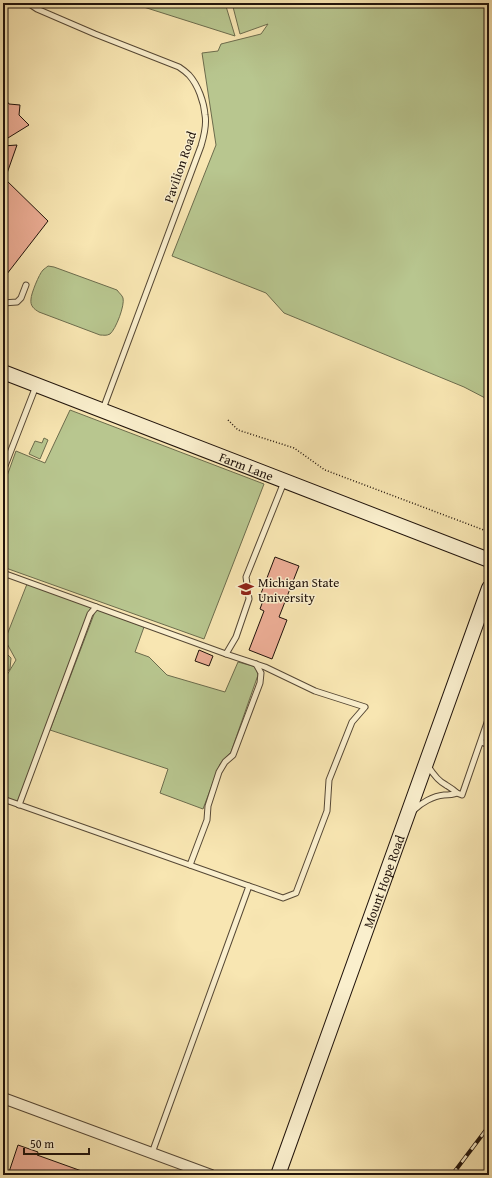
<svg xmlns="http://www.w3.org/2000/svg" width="492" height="1178" font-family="'Gentium Book Plus',serif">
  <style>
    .green { fill: #b8c68f; stroke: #6c6c4d }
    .building { fill: #ecad95; stroke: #20130b }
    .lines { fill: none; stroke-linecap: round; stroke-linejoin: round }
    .lane-casing { stroke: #564835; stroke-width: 7 }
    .street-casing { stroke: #564835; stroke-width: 12 }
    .secondary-casing { stroke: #20130b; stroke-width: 16 }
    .path { stroke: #20130b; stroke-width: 1.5; stroke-dasharray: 1 2; stroke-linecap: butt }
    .lane { stroke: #faefcd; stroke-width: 5 }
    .street { stroke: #faefcd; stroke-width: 10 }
    .secondary { stroke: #faefcd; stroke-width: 14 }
    .rail-casing { stroke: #20130b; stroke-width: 4 }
    .rail { stroke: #faefcd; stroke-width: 2.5; stroke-dasharray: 8; stroke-linecap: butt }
    .labels { text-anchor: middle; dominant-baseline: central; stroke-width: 3; stroke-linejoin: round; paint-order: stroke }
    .street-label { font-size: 13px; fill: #20130b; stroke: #faefcd }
    .poi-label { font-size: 13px; fill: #20130b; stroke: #faefcd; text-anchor: start }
  </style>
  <rect width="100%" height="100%" fill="#f8e6b2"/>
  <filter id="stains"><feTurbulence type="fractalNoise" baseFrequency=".005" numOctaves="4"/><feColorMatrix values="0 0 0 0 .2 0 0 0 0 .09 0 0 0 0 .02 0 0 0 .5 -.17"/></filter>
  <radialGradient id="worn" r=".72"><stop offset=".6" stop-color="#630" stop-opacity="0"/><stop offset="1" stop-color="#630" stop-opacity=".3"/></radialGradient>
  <g class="green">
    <polygon points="131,3 225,3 235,36"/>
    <polygon points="232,3 489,3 489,400 464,387 284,313 266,293 172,256 216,145 202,53 218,51 221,44 261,34 268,24 240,34"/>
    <path d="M48 266 54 267 117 290C119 293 122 295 123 298 125 305 116 329 110 334 106 336 104 335 100 335L39 312C34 309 30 306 31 299 31 294 39 274 43 270 44 269 47 267 48 266Z"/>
    <polygon points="70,410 264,484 204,639 3,567 3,487 16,451 45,463"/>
    <polygon points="44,438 48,440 40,459 29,454 35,441 42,443"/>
    <polygon points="27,584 91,607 18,802 3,796 3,680 4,680 16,660 5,640"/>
    <polygon points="96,609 144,627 135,652 149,657 167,675 225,692 238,662 256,667 258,675 231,752 220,764 203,809 160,793 168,769 50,730"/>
    <polygon points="3,650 11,658 10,669 3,675"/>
  </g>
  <g class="building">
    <polygon points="3,96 9,104 20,105 19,115 29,125 3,141"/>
    <polygon points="17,145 5,179 48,221 3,279 3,146"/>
    <polygon points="275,557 299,566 279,617 287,620 272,659 249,650 264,611 260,609 264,598 260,596"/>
    <polygon points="199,650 213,656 209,666 195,661"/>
    <polygon points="18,1145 38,1152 37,1155 90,1174 90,1175 8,1175"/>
  </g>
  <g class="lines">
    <defs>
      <g id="lane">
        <path d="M28 3 37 9 95 34 179 67C182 69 186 72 189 75 198 85 204 102 205 115 207 125 204 136 201 146L103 409"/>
        <polyline points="3,303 17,302 21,298 26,285"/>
        <polyline points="3,471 36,386"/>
        <polyline points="3,573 226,654"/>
        <polyline points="481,742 489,745"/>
        <polyline points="457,793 462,795 489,717"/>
        <polyline points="3,799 249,886 152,1153"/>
        <polyline points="19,805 90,614 96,607"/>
        <path d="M414 810C421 803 433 796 444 795 449 795 452 795 457 793 453 789 451 788 446 785 438 781 433 774 428 766"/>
        <polyline points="190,865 207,820 208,806 219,772 225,762 233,755 260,683 261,673 256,664"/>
        <polyline points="249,886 283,898 296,893 327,811 329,780 352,722 365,707 315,691 265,667 226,654 236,637 249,599 246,577 284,482"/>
      </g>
      <polyline id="street" points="3,1098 211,1175"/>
      <g id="secondary">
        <path id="s1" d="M3 372 489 560"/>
        <path id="s2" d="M278 1175 489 588"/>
      </g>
    </defs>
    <use href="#lane" class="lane-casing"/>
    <use href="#street" class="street-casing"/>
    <use href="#secondary" class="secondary-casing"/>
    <polyline class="path" points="228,420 238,430 294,448 325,470 489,532"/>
    <use href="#lane" class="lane"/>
    <use href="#street" class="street"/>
    <use href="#secondary" class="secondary"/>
    <defs>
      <polyline id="rail" points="452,1175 489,1126"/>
    </defs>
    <use href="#rail" class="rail-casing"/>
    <use href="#rail" class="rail"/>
  </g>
  <defs>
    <symbol id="university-bare" viewBox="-9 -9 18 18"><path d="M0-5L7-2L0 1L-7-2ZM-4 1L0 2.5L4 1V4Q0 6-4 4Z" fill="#8f2418" stroke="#faefcd" stroke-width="2.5" paint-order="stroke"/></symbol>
  </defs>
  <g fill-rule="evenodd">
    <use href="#university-bare" x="235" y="578" width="22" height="22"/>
  </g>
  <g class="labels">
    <g class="street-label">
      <text transform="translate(180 167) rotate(-71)">Pavilion Road</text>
      <text stroke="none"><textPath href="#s1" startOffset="261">Farm Lane</textPath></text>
      <text stroke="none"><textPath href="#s2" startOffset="312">Mount Hope Road</textPath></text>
    </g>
    <g class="poi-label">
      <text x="258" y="582">Michigan State<tspan x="258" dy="15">University</tspan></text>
    </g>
  </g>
  <rect width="492" height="1178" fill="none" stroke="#f8e6b2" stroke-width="16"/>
  <rect x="4" y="4" width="484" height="1170" fill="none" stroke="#20130b" stroke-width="2"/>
  <rect x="8" y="8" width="476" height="1162" fill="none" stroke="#20130b"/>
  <path d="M24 1148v6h65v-6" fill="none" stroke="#20130b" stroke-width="2"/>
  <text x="30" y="1148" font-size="12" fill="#20130b" stroke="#faefcd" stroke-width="3" paint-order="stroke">50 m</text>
  <rect width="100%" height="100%" filter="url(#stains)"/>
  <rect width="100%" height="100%" fill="url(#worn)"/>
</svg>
